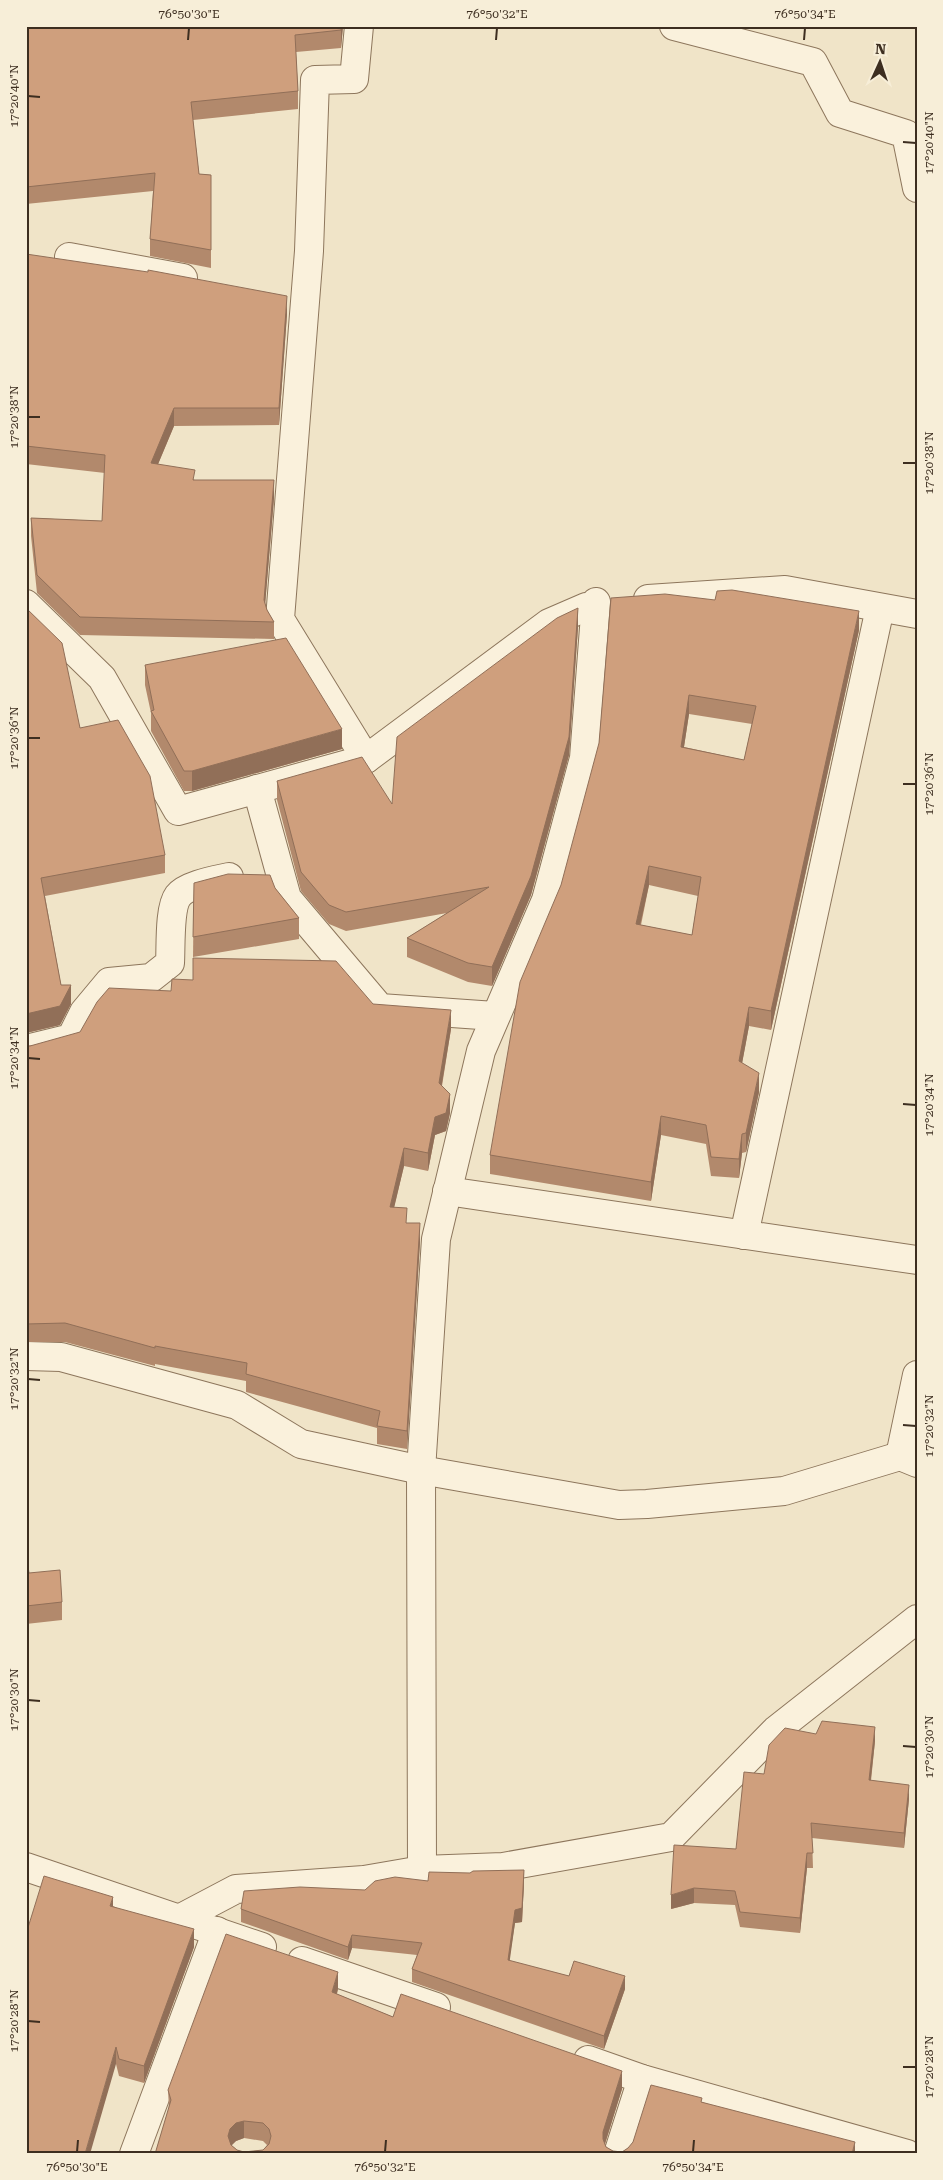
<svg xmlns="http://www.w3.org/2000/svg" width="943" height="2180" font-family="'Roboto Serif',serif">
  <style>
    .lines { fill: none; stroke-linecap: round; stroke-linejoin: round }
    .minor-casing { stroke: #8d765c; stroke-width: 30 }
    .minor { stroke: #faf1dc; stroke-width: 28 }
    .wall { fill: #b2896c; fill-rule: evenodd }
    .shaded-wall { fill: #916f58 }
    .building { fill: #cf9f7d; stroke: #916f58; fill-rule: evenodd }
    .ticks { fill: none; stroke: #3d2e20; stroke-width: 2 }
    .neatline { fill: none; stroke: #3d2e20; stroke-width: 2 }
    .ticks-label { font-size: 12px; text-anchor: middle; fill: #3d2e20 }
  </style>
  <rect width="100%" height="100%" fill="#f0e4c8"/>
  <g class="lines">
    <defs>
      <g id="minor">
        <polyline points="359,26 354,79 315,80 309,251 280,619 366,759"/>
        <polyline points="674,26 813,62 840,113 906,134 917,188"/>
        <polyline points="69,257 183,278"/>
        <polyline points="648,599 785,590 917,614"/>
        <polyline points="26,604 102,678 178,811 366,759 549,623 586,607"/>
        <polyline points="257,789 287,898 380,1008 495,1016"/>
        <path d="M26 1049 71 1038 84 1012 109 982 151 978 170 963C171 947 169 908 178 896 186 885 216 880 229 877"/>
        <polyline points="447,1191 917,1260"/>
        <polyline points="744,1235 880,608"/>
        <polyline points="26,1356 61,1357 237,1405 301,1444 421,1470 619,1505 647,1504 784,1491 900,1456 917,1463"/>
        <polyline points="900,1456 917,1375"/>
        <polyline points="26,1867 262,1947"/>
        <polyline points="422,1870 421,1470 436,1239 481,1051 546,900 584,758 596,602"/>
        <polyline points="181,1918 236,1889 364,1880 422,1870 503,1867 671,1837 776,1730 917,1619"/>
        <polyline points="302,1961 436,2007"/>
        <polyline points="588,2060 642,2079 907,2154"/>
        <polyline points="134,2154 217,1931"/>
        <polyline points="618,2154 642,2079"/>
      </g>
    </defs>
    <use href="#minor" class="minor-casing"/>
    <use href="#minor" class="minor"/>
  </g>
  <g class="wall">
    <polygon points="26,26 343,26 341,48 296,52 298,91 298,109 193,120 199,174 211,175 211,268 150,256 150,239 153,191 26,204"/>
    <polygon points="26,254 287,314 279,425 174,426 158,464 195,480 274,498 265,604 267,610 274,622 274,639 80,635 37,593 31,536 31,518 102,521 105,473 26,464"/>
    <path d="M715 600 859 630 771 1030 749 1026 742 1063 759 1092 746 1152 742 1153 739 1178 711 1176 706 1144 661 1135 651 1201 490 1174V1155ZM689 714 752 724 744 760 684 747ZM649 885 698 896 692 935 641 925Z"/>
    <polygon points="26,608 80,728 165,855 165,873 45,896 61,985 71,1004 60,1025 26,1033"/>
    <polygon points="578,627 569,755 531,895 492,986 468,982 407,957 407,938 447,913 346,931 329,924 301,891 277,800 277,781 392,804"/>
    <polygon points="145,665 342,749 192,791 184,791 151,731 151,713 145,685"/>
    <polygon points="194,883 275,888 299,918 299,939 193,957"/>
    <polygon points="373,1004 451,1029 442,1086 450,1113 446,1131 435,1135 428,1171 404,1166 394,1207 420,1242 407,1449 377,1444 377,1428 246,1392 246,1381 155,1364 155,1366 65,1342 26,1342 26,1046"/>
    <polygon points="26,1553 29,1573 62,1602 62,1620 26,1624"/>
    <polygon points="816,1734 875,1741 871,1781 909,1799 904,1848 812,1838 813,1868 807,1868 800,1933 740,1927 735,1905 694,1903 671,1909 736,1849 764,1774"/>
    <polygon points="428,1881 524,1883 522,1922 515,1923 509,1961 569,1976 625,1989 604,2049 412,1982 412,1969 417,1955 352,1948 348,1960 241,1922 241,1909"/>
    <polygon points="113,1906 194,1947 144,2083 119,2076 116,2064"/>
    <path d="M338 1989 337 1994 393 2017 622 2089 605 2144 606 2147 613 2151 622 2152 628 2148 702 2102 855 2154H155L169 2109 168 2090ZM244 2138 263 2141 267 2145 263 2150 244 2152 237 2150 231 2145 236 2141Z"/>
  </g>
  <g class="shaded-wall">
    <polygon points="342,26 343,26 341,48 341,30"/>
    <polygon points="287,296 287,314 279,425 279,408"/>
    <polygon points="174,408 174,426 151,481 151,463"/>
    <polygon points="274,480 274,498 264,618 264,600"/>
    <polygon points="578,608 578,627 569,755 531,895 492,986 492,967"/>
    <polygon points="859,611 859,630 771,1030 771,1011"/>
    <polygon points="689,695 689,714 681,766 681,747"/>
    <polygon points="342,729 342,749 192,791 192,771"/>
    <polygon points="649,866 649,885 636,943 636,924"/>
    <polygon points="71,985 71,1004 60,1025 26,1033 26,1014"/>
    <polygon points="749,1007 749,1026 739,1080 739,1061"/>
    <polygon points="451,1010 451,1029 439,1101 439,1083"/>
    <polygon points="759,1073 759,1092 746,1152 746,1133"/>
    <polygon points="450,1094 450,1113 446,1131 435,1135 428,1171 428,1153 435,1117"/>
    <polygon points="661,1116 661,1135 651,1201 651,1182"/>
    <polygon points="742,1134 742,1153 739,1178 739,1159"/>
    <polygon points="404,1148 404,1166 390,1225 390,1207"/>
    <polygon points="420,1223 420,1242 407,1449 407,1431"/>
    <polygon points="875,1727 875,1741 869,1795 869,1780"/>
    <polygon points="909,1785 909,1799 904,1848 904,1833"/>
    <polygon points="807,1853 807,1868 800,1933 800,1918"/>
    <polygon points="524,1870 524,1883 522,1922 515,1923 508,1973 508,1960 515,1910"/>
    <polygon points="694,1888 694,1903 671,1909 671,1895"/>
    <polygon points="113,1897 113,1914 110,1906"/>
    <polygon points="194,1929 194,1947 144,2083 144,2066"/>
    <polygon points="352,1935 352,1948 348,1960 348,1947"/>
    <polygon points="338,1972 338,1989 332,2009 332,1992"/>
    <polygon points="625,1976 625,1989 604,2049 604,2036"/>
    <polygon points="116,2047 116,2064 90,2154 85,2154"/>
    <polygon points="622,2071 622,2089 603,2150 603,2132"/>
    <polygon points="244,2121 244,2138 236,2141 230,2147 228,2136 230,2129 236,2123"/>
    <polygon points="855,2142 855,2154 852,2154"/>
  </g>
  <g class="building">
    <polygon points="26,26 342,26 341,30 295,35 298,91 191,102 199,174 211,175 211,250 150,239 155,173 26,187"/>
    <polygon points="26,254 148,272 148,270 287,296 279,408 174,408 151,463 195,470 193,480 274,480 264,600 267,610 274,622 80,617 37,575 31,518 102,521 105,455 26,446"/>
    <path d="M732 590 859 611 771 1011 749 1007 739 1061 759 1073 746 1133 742 1134 739 1159 711 1157 706 1125 661 1116 651 1182 490 1155 520 982 561 885 599 743 611 598 665 594 715 600 717 591ZM689 695 756 706 744 760 681 747ZM649 866 701 877 692 935 636 924Z"/>
    <polygon points="26,608 62,643 80,728 118,720 150,776 165,855 41,878 61,985 71,985 60,1006 26,1014"/>
    <polygon points="578,608 569,737 531,876 492,967 468,963 407,938 489,887 346,912 329,905 301,872 277,781 362,757 392,804 397,737 557,618"/>
    <polygon points="286,638 342,729 192,771 184,771 151,711 154,710 145,665"/>
    <polygon points="228,874 270,875 275,888 299,918 193,937 194,883"/>
    <polygon points="193,958 336,961 373,1004 451,1010 439,1083 450,1094 446,1113 435,1117 428,1153 404,1148 390,1207 407,1208 406,1223 420,1223 407,1431 377,1426 380,1411 246,1374 247,1363 155,1346 155,1348 65,1323 26,1324 26,1046 30,1046 80,1032 97,1002 109,988 171,991 172,979 193,980"/>
    <polygon points="26,1553 29,1573 60,1570 62,1602 26,1606"/>
    <polygon points="822,1721 875,1727 869,1780 909,1785 904,1833 811,1823 813,1853 807,1853 800,1918 740,1912 735,1891 694,1888 671,1895 674,1845 736,1849 744,1772 764,1774 769,1745 785,1728 816,1734"/>
    <polygon points="524,1870 522,1908 515,1910 508,1960 569,1976 574,1961 625,1976 604,2036 412,1969 422,1943 352,1935 348,1947 241,1909 244,1891 300,1887 365,1890 375,1881 395,1877 428,1881 429,1872 470,1873 473,1871"/>
    <polygon points="44,1876 113,1897 110,1906 194,1929 144,2066 119,2059 116,2047 85,2154 26,2154 26,1934"/>
    <path d="M226 1934 338 1972 332 1992 393 2017 401 1994 622 2071 603 2132V2139L606 2147 613 2151 622 2152 628 2148 633 2142 651 2085 702 2098 701 2102 855 2142 852 2154H155L171 2100 168 2090ZM244 2121 263 2123 269 2129 271 2136 269 2144 263 2150 244 2152 237 2150 231 2145 228 2136 230 2129 236 2123Z"/>
  </g>
  <path class="ticks" d="M188 40 189 28M496 40 497 28M804 40 805 28M28 96 40 97M903 142 916 143M28 417H40M903 463H916M28 738H40M903 784H916M28 1058 40 1059M903 1104 916 1105M28 1379 40 1380M903 1425 916 1426M28 1700 40 1701M903 1746 916 1747M28 2021 40 2022M903 2067H916M77 2152 78 2140M385 2152 386 2140M693 2152 694 2140"/>
  <rect width="943" height="2180" fill="none" stroke="#f7eed8" stroke-width="55"/>
  <g transform="translate(880 62) rotate(3)" stroke="#f7eed8" stroke-width="4" paint-order="stroke">
  <path d="M0-4L9 19L0 12L-9 19Z" fill="#3d2e20"/>
  <text y="-8" font-size="14" font-weight="bold" text-anchor="middle" fill="#3d2e20">N</text>
  </g>
  <rect x="28" y="28" width="888" height="2124" class="neatline"/>
  <g class="ticks-label">
    <text x="189" y="18">76°50'30"E</text>
    <text x="497" y="18">76°50'32"E</text>
    <text x="805" y="18">76°50'34"E</text>
    <text transform="translate(14 96) rotate(-90)" y="4">17°20'40"N</text>
    <text transform="translate(929 143) rotate(-90)" y="4">17°20'40"N</text>
    <text transform="translate(14 417) rotate(-90)" y="4">17°20'38"N</text>
    <text transform="translate(929 463) rotate(-90)" y="4">17°20'38"N</text>
    <text transform="translate(14 738) rotate(-90)" y="4">17°20'36"N</text>
    <text transform="translate(929 784) rotate(-90)" y="4">17°20'36"N</text>
    <text transform="translate(14 1058) rotate(-90)" y="4">17°20'34"N</text>
    <text transform="translate(929 1105) rotate(-90)" y="4">17°20'34"N</text>
    <text transform="translate(14 1379) rotate(-90)" y="4">17°20'32"N</text>
    <text transform="translate(929 1426) rotate(-90)" y="4">17°20'32"N</text>
    <text transform="translate(14 1700) rotate(-90)" y="4">17°20'30"N</text>
    <text transform="translate(929 1747) rotate(-90)" y="4">17°20'30"N</text>
    <text transform="translate(14 2021) rotate(-90)" y="4">17°20'28"N</text>
    <text transform="translate(929 2067) rotate(-90)" y="4">17°20'28"N</text>
    <text x="77" y="2171">76°50'30"E</text>
    <text x="385" y="2171">76°50'32"E</text>
    <text x="693" y="2171">76°50'34"E</text>
  </g>
</svg>
